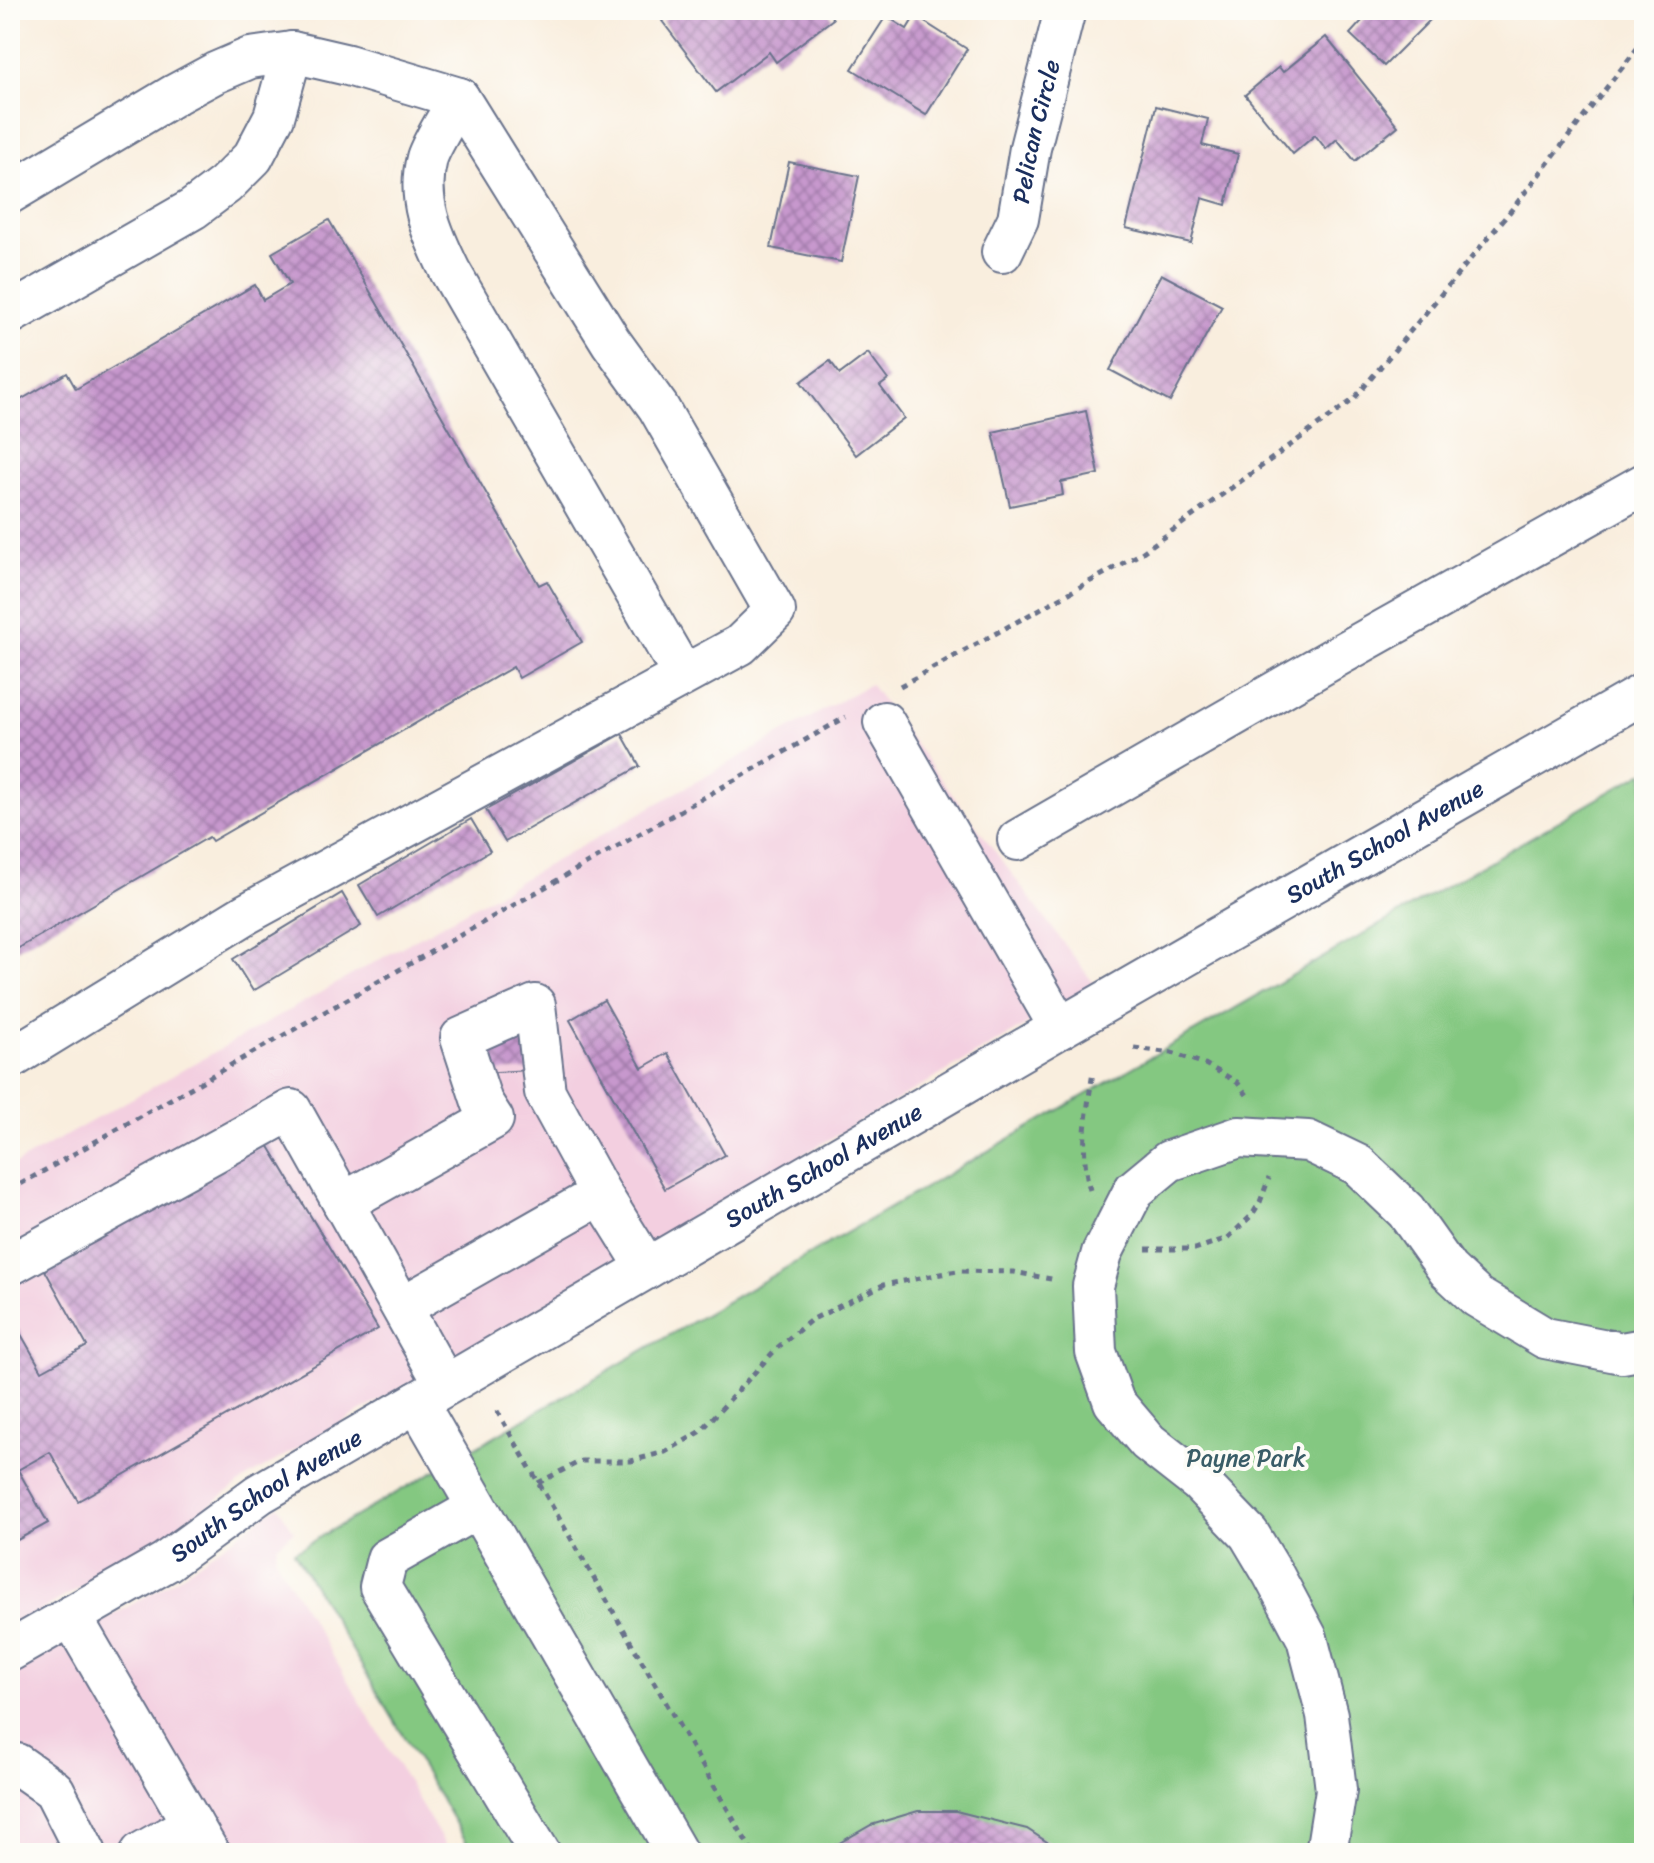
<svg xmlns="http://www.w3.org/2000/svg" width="1654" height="1863" font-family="Sriracha,sans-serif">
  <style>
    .built { fill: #f3cfe0 }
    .park { fill: #84c881; stroke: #507c70; stroke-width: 2 }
    .building { fill: url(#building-cross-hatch) }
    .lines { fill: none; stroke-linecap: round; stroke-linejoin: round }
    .minor-casing { stroke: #69728b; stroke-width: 44 }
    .path { stroke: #69728b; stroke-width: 5; stroke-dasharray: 6 6; stroke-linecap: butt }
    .minor { stroke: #fff; stroke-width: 40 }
    .labels { text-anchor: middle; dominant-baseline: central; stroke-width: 8; stroke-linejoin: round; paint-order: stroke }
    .street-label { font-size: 24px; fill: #1b2f5e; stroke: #fdfcf7 }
    .park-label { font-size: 24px; fill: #3a5d68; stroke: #fdfcf7 }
  </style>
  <defs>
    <pattern id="building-cross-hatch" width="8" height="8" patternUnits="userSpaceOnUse" patternTransform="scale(2)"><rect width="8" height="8" fill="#c798cd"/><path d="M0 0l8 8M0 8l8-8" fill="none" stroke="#a17caa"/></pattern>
  </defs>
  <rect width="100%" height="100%" fill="#fdfcf7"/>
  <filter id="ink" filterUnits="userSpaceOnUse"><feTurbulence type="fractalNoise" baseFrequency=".0125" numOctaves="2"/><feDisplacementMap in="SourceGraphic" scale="16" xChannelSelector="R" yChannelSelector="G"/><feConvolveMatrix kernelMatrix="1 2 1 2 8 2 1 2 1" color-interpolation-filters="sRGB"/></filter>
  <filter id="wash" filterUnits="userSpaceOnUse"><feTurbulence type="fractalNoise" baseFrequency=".006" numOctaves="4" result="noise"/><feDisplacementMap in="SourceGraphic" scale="32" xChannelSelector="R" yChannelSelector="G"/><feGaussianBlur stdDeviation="1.8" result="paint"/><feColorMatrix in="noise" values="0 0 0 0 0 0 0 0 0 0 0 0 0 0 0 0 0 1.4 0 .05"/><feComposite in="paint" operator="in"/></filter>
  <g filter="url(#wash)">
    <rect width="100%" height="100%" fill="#f9eede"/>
    <g class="built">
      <polygon points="870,684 1095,985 248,1477 155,1545 10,1628 10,1167"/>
      <polygon points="278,1506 294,1531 277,1545 275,1556 277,1562 450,1853 10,1853 10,1675 176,1579"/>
    </g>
    <polygon class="park" points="1644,772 1644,1853 473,1853 294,1552"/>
    <g id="blocks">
      <g class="building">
        <polygon points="676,10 827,10 833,19 776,62 769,52 716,92 662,21"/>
        <polygon points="1372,10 1440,10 1384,66 1350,34"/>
        <polygon points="886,16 907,29 915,16 967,49 926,115 852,69"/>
        <polygon points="1326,37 1398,126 1355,161 1337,139 1326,149 1315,135 1293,154 1245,95 1279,67 1283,72"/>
        <polygon points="1156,106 1208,119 1202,145 1238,154 1226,205 1202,198 1191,243 1126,228"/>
        <polygon points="789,162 859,176 841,262 771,248"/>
        <polygon points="329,220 539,585 547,581 582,642 519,678 513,667 212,841 209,837 17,949 10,937 10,406 67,373 76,389 255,285 263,300 290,284 272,253"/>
        <polygon points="1161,274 1222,306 1170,402 1110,370"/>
        <polygon points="868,353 888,380 880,386 904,418 856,455 801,382 830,361 840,374"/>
        <polygon points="1086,411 1099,474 1061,482 1063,495 1010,506 993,432"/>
        <polygon points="622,734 640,766 505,842 486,810"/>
        <polygon points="471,819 490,851 378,917 359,885"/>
        <polygon points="342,893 361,926 253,991 233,959"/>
        <polygon points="604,1000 642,1068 668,1053 725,1155 665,1189 570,1020"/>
        <polygon points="527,1030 530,1070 479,1073 476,1034"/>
        <polygon points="264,1138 378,1329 78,1501 50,1452 18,1470 48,1523 10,1544 10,1315 42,1371 87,1346 42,1265"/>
        <polygon points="918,1811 956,1811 1027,1829 1064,1853 822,1853 871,1825"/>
      </g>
    </g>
  </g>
  <g filter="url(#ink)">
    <use href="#blocks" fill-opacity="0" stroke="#69728b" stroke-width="2"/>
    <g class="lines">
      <defs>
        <g id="minor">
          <path d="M459 98C451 114 432 142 427 158 416 200 432 234 450 271L683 675"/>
          <polyline points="10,193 176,94 215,73 250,58 292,52 348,65 459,98 611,342 658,407 775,611 740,645 246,914 10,1059"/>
          <path id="s1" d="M1002 252 1018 219 1030 148 1065 10"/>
          <polyline points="10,314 193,209 225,185 253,157 274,117 292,52"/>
          <polyline points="884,722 1060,1028"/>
          <polyline points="1018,840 1334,658 1644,484"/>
          <polyline points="343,1203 493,1119 482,1102 461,1038 535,1005 545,1092 601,1194 647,1268"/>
          <polyline points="10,1265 291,1110 445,1385"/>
          <polyline points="402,1307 601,1194"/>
          <polyline points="417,1402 677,1853"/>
          <polyline points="477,1508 387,1559 380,1587 540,1853"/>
          <polyline points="71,1616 209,1853"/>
          <path id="s2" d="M10 1651 166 1562 259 1494 1060 1028 1644 693"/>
          <polyline points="10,1768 17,1764 54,1790 86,1853"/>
          <polyline points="141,1853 192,1824"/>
          <polyline points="1326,1853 1336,1790 1327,1715 1307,1638 1273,1574 1249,1534 1199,1482 1148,1442 1114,1402 1096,1352 1093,1286 1102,1253 1134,1190 1169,1161 1239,1137 1308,1141 1358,1165 1406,1211 1448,1270 1477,1297 1545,1338 1622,1353 1644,1349"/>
        </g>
      </defs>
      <use href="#minor" class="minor-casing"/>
      <g class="path">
        <polyline points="900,686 1140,554 1353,400 1513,208 1639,46 1644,36"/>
        <polyline points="1134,1048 1172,1053 1205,1064 1237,1082 1250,1099"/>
        <polyline points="10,1190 846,717"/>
        <path d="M1090 1190C1079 1151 1087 1111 1093 1072"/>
        <polyline points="1146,1249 1195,1249 1228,1238 1252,1215 1260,1202 1269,1178"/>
        <polyline points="497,1411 753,1853"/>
        <polyline points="538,1483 581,1461 631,1461 665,1452 700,1432 777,1348 811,1320 883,1285 957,1271 1014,1272 1056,1280"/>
      </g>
      <use href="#minor" class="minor"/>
    </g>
  </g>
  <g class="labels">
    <g class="street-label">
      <text stroke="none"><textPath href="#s1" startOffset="126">Pelican Circle</textPath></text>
      <text stroke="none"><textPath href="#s2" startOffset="1596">South School Avenue</textPath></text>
      <text stroke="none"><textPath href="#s2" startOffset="948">South School Avenue</textPath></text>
      <text stroke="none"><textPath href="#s2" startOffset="300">South School Avenue</textPath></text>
    </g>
    <g class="park-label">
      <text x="1246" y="1458">Payne Park</text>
    </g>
  </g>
  <rect width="1654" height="1863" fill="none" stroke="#fdfcf7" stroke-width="40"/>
</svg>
